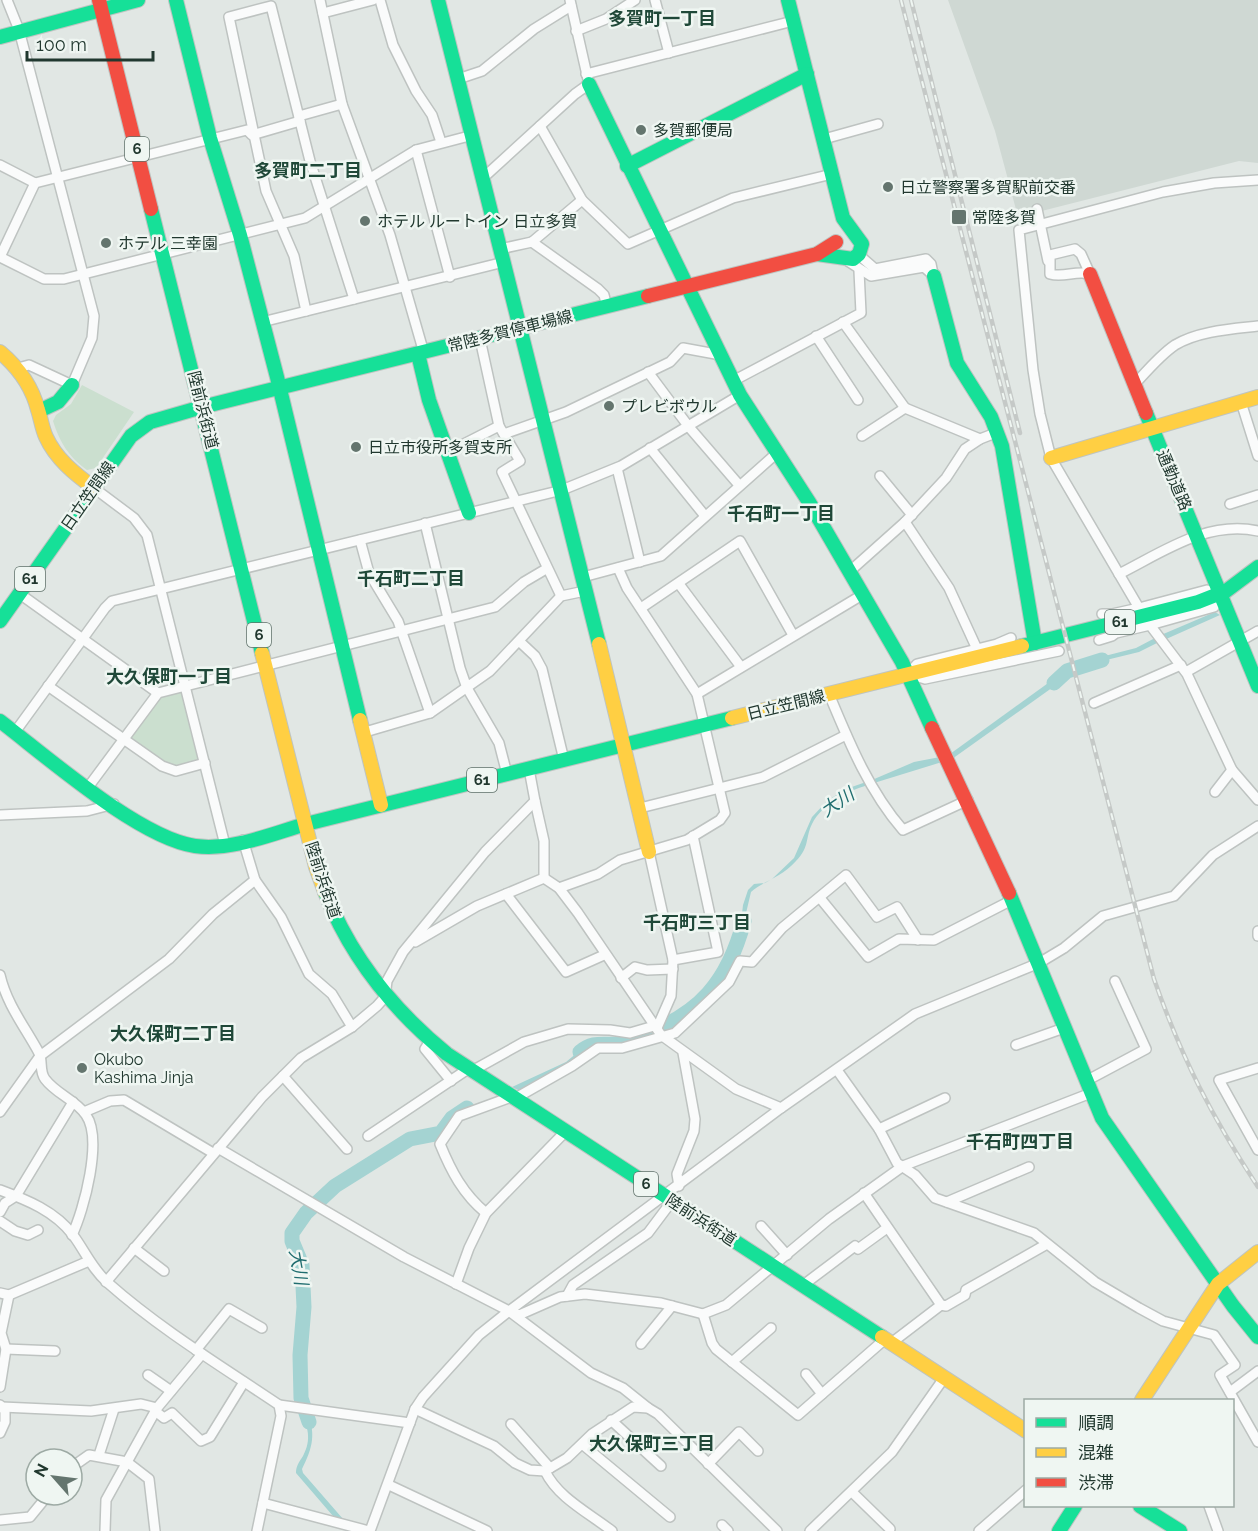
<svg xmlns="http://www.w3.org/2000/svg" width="1258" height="1531" font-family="Raleway,'Noto Sans JP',sans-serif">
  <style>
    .built { fill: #cfd8d3 }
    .green { fill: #cbdfcf }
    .water { fill: #a4d3d2 }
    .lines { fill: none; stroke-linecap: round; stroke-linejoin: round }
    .river { stroke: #a4d3d2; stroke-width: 15 }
    .street-casing { stroke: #bec3c1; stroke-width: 12 }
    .fast-casing { stroke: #bec4c1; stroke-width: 16 }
    .slow-casing { stroke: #bec4c1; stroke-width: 16 }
    .jam-casing { stroke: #bec4c1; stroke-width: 16 }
    .street { stroke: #fafbfb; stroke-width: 9 }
    .fast { stroke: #16e098; stroke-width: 14 }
    .slow { stroke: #ffcf43; stroke-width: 14 }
    .jam { stroke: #f24e42; stroke-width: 14 }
    .rail-casing { stroke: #c5c9c7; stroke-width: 4.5 }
    .rail { stroke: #eff6f2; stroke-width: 2; stroke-dasharray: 7; stroke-linecap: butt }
    .poi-dot { fill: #64756e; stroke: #eff6f2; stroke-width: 2 }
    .labels { text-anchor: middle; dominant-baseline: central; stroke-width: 5; stroke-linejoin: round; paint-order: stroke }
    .shield { fill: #eff6f2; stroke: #5f716a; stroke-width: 1.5 }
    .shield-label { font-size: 15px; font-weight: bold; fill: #21382f }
    .poi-label { font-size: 16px; fill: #21382f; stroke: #eff6f2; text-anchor: start }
    .street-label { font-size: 16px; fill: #21382f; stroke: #eff6f2 }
    .neighbourhood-label { font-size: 18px; font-weight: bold; fill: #1f4838; stroke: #eff6f2 }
    .water-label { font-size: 18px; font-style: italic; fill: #206d6f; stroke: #eff6f2 }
  </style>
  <rect width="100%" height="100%" fill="#e1e7e4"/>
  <polygon class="built" points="948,0 1258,0 1258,163 1239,161 1018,217 995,131"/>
  <g class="green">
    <path d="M82 385 134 412 96 468 87 470C69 457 60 443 53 421L56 415 71 404Z"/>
    <polygon points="178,691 183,694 200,755 196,763 174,767 161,762 128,736 158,696"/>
  </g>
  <g class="water">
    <polygon points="1215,612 1220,615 1164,640 1161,635"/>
    <polygon points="1155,638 1159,642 1139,652 1098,662 1083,671 1082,665 1097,658 1136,648"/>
    <polygon points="1069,668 1070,675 952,759 950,754"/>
    <polygon points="940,757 942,762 874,783 872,780 914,762"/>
    <path d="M866 782 868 785C848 791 822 804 812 824 805 838 810 847 796 861 781 878 763 881 751 892L735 960 726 978 717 991 683 1021 666 1030V1023L672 1022 721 983 728 972 738 948 743 905 748 890 754 884 765 883 772 879 794 858 812 817 827 801 846 789Z"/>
    <polygon points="651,1029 656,1032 626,1043 608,1045 597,1042 568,1066 520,1091 512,1087 566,1062 590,1042 618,1040 621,1037"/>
    <path d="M300 1410 307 1411C316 1434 313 1447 302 1469L303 1473 343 1519 333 1516 296 1473C296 1466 299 1462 303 1456 312 1439 308 1427 300 1410Z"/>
  </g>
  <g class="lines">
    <g class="river">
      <polyline points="1054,683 1067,671 1102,660"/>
      <path d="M580 1052C595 1039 607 1047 624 1043 629 1041 635 1037 641 1035 700 1015 728 981 744 921"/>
      <polyline points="309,1422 301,1398 300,1355 304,1307 302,1265 292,1241 292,1233 306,1213 335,1186 410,1139 441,1133 452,1118 467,1108"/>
    </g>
    <defs>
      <g id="street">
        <polyline points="7,0 19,30 94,316 92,338 72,385 29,365 18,368"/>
        <polyline points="320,0 342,104 390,235 424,353"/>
        <polyline points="380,0 393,45 416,91 432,115 441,142"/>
        <polyline points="655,0 669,53"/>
        <polyline points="323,13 373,0"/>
        <polyline points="576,31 606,19 635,0"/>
        <polyline points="586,74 793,21"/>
        <polyline points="458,79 482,71 534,29 571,6"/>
        <polyline points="299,116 342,104"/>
        <polyline points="540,126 582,200 628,244 733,198 832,174"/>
        <polyline points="824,139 878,124"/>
        <polyline points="416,150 450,277"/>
        <polyline points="0,165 35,183 247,130 252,135 300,121"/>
        <polyline points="483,178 575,94 589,84 570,0"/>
        <polyline points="1037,209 1048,261"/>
        <polyline points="532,242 582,200"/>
        <polyline points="500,249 532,242 598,289 604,295 607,307"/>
        <path d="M1075 249 1081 254 1090 274C1076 270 1064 278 1050 274V255Z"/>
        <polyline points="859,255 875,269 926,259 931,264 933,274"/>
        <polyline points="0,257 44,279 64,279 305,218 416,150 473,135"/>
        <polyline points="0,257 35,183"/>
        <polyline points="846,260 871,276 924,267 934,276"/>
        <polyline points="306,311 294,256 266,191 229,17 271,6 310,161 354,299"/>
        <polyline points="262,322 504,262"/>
        <polyline points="843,322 905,408"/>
        <polyline points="816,336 858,400"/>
        <polyline points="480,339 499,426"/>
        <polyline points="648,372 689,427 739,485"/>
        <polyline points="733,381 861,313 859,271"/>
        <path d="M1134 385C1146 372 1159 356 1175 345 1198 331 1231 329 1258 326"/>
        <polyline points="1241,402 1258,456"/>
        <polyline points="504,434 566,412 670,362 683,348 721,355"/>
        <polyline points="862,436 905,408 980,439"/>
        <polyline points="650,448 705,516"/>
        <polyline points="448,452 499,426 520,461 502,472 561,596"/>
        <polyline points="617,468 640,562"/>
        <polyline points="880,476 912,515"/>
        <polyline points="94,488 134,518 147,535 225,845"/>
        <polyline points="1230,504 1258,495"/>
        <polyline points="905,522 949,588 977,649"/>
        <polyline points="425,523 460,668 467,688 499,743 507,774"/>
        <polyline points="360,540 369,573 398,621 430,713"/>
        <polyline points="849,572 905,522 946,478 965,449 980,439 998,432"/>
        <path d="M1119 574C1163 552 1207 520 1258 531"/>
        <polyline points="583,577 661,556 778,452"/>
        <polyline points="679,584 741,667"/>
        <polyline points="20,594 158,693"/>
        <polyline points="641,608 740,541 793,635"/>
        <polyline points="1102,614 1112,614 1139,608"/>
        <polyline points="1011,638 997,644 917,664 908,674 925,679 1059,651"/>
        <polyline points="1099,640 1112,636 1116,633 1150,625"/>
        <polyline points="519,641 535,656 542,669 564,760"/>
        <polyline points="1186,672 1258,631"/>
        <polyline points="48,686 162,766 176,771 205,763"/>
        <polyline points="697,694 862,595"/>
        <path d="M829 694C849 742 869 791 903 830L968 800"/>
        <polyline points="1094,703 1181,665"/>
        <polyline points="15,732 105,608 112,601 562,490 621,466 740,395"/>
        <polyline points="365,732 430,713 490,671 561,596 585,591"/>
        <polyline points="1232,770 1187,674 1150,625 1214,607 1220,594 1207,590 1139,608 1051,458 1040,414 1033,370 1019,230 1163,192 1214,183 1258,180"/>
        <polyline points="89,786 158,693 495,607 524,582 546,569"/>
        <polyline points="1215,792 1232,770 1258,800"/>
        <polyline points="640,808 763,777 846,735"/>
        <polyline points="0,815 87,811 114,804"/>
        <polyline points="243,840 255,880 281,917 309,974 332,994 352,1027"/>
        <polyline points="649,852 673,960 671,996 657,1028"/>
        <polyline points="544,878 559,888 578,913 661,1035 736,1089 781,1108"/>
        <polyline points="559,888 598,874 620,860 687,840 720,820 725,813 697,694 627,588 618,568"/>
        <polyline points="506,894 566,972 604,955"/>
        <polyline points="820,898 868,957 899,939 934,940 1012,900"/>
        <polyline points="1258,931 1258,936"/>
        <polyline points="415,942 477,906 544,878 544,841 535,801"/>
        <polyline points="673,960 718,952 693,836"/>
        <path d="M0 975C7 1005 25 1027 39 1053 43 1061 39 1071 45 1079 56 1094 76 1100 86 1115 103 1139 84 1210 72 1235"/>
        <polyline points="621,978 635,967 647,970 673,969"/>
        <polyline points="430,1041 425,1049 451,1081"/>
        <polyline points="1016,1045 1064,1028"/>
        <polyline points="1258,1068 1219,1080 1258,1150"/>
        <polyline points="837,1070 879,1129 897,1163 915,1175 935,1198 1034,1233 1095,1282 1139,1308 1163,1321 1214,1335 1235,1365 1220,1375 1258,1442"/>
        <polyline points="472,1071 524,1042 568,1029 610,1030 630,1033 654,1026"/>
        <polyline points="283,1076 347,1149"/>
        <polyline points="1086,1081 1146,1049 1115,981"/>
        <polyline points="514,1099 572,1066 598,1048 622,1048 675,1033 729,982 740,961 752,962 782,928 846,875 877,917 897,907 918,940"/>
        <polyline points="0,1112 40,1056 169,959 213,914 255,880"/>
        <polyline points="84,1112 110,1101 124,1100 213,1153"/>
        <polyline points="879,1129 945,1098"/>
        <polyline points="368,1136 468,1069"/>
        <polyline points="218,1148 404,1257 509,1311 591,1373 623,1388 648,1408"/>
        <polyline points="679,1186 677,1174 694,1131 695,1119 683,1053"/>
        <path d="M0 1190C27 1200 55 1211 73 1235 85 1251 92 1269 108 1283 160 1329 221 1366 279 1405L281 1416 257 1531"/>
        <polyline points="864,1193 941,1305 890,1344"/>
        <polyline points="947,1202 1029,1167"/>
        <polyline points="0,1212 5,1203 16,1196 73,1102"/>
        <path d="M486 1213C463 1194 451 1171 440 1144L459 1116 511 1097"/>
        <polyline points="0,1221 15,1231 28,1235 38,1230"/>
        <polyline points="761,1226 787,1255"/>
        <polyline points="134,1248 164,1271"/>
        <polyline points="106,1282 262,1097 301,1058 352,1027 377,1006 385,997 387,981 403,952 485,852 535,801 529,769"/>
        <polyline points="456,1284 469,1248 486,1213 565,1132"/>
        <polyline points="802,1286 855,1246 858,1249 887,1228"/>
        <polyline points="0,1293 9,1295 89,1261"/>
        <polyline points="567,1296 573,1285 648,1233 672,1201"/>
        <polyline points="941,1305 946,1306 965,1295 966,1290 1047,1244"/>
        <polyline points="509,1311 519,1315 560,1297 585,1294 661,1303 703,1314 726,1305 829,1219 903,1166 1091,1093"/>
        <polyline points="703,1314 712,1343 716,1349 798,1415 884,1340"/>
        <polyline points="641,1344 672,1306"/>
        <polyline points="6,1349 55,1351"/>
        <polyline points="196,1350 229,1309 262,1328"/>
        <polyline points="732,1362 771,1328"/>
        <polyline points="806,1374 822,1394"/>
        <polyline points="148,1375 171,1391"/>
        <polyline points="0,1387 6,1349 1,1333 9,1295"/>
        <polyline points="1230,1392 1258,1371"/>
        <polyline points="0,1405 5,1411 5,1422 0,1433"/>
        <polyline points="279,1405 410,1423"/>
        <polyline points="2,1407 91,1411 141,1404 157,1408"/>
        <polyline points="415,1409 494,1446 515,1463 530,1470 545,1471 567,1458 592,1434 633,1407 648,1408 658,1414 777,1531"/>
        <polyline points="155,1411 164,1418 172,1413 201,1441 210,1437 244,1382"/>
        <polyline points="611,1420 661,1466"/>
        <polyline points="511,1424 550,1468"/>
        <polyline points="582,1444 670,1517"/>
        <polyline points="99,1455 114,1409"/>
        <polyline points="708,1464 739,1432 758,1451"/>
        <polyline points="72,1467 89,1455 127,1462 157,1408 202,1354"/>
        <path d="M545 1471C558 1498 589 1513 612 1531"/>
        <polyline points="389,1485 487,1531"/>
        <polyline points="852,1492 890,1529"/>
        <polyline points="263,1503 369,1531"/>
        <polyline points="1209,1506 1218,1531"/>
        <polyline points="0,1520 30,1517 48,1495"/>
        <polyline points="722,1525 728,1531"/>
        <polyline points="105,1531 106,1500 127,1462 149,1479 155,1531"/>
        <polyline points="370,1531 415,1409 423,1397 479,1335 509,1311 781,1108 915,1014 1039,963 1064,948 1103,916 1174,896 1213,855 1258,826"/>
        <polyline points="810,1531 892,1452 944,1378"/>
        <polyline points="979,1531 1026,1490"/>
      </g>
      <g id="fast">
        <polyline points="176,0 210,138 240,235 277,377 360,720"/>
        <polyline points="438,0 599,644"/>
        <polyline points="788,0 843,218 862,244 859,254 853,259 817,254"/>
        <polyline points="0,37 138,0"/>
        <polyline points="589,84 740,395 809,502 902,662 932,728"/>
        <polyline points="627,166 807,74"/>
        <polyline points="151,209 262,653"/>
        <polyline points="934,276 957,363 991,417 1002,446 1035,643"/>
        <polyline points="418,354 429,400 469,513"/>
        <polyline points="202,407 648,296"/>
        <polyline points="39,411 58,402 72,385"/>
        <polyline points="1146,413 1258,686"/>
        <polyline points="0,621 131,436 150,422 202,407"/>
        <polyline points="1022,646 1198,602 1226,591 1258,567"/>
        <path d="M0 721C46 756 139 838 195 846 232 851 271 834 306 824"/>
        <polyline points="306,824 732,718"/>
        <path d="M325 892C351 958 393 1010 447 1054L882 1337"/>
        <polyline points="1009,893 1102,1118 1233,1306 1258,1337"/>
        <polyline points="1140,1506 1180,1531"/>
        <polyline points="1059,1531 1075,1506"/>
      </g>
      <g id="slow">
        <path d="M0 352C19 368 32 386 38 410 41 419 42 428 46 437 56 459 75 474 94 488"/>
        <polyline points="1051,458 1258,397"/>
        <polyline points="599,644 649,852"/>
        <polyline points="262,653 316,867 325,892"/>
        <polyline points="732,718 1022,646"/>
        <polyline points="360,720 381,805"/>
        <polyline points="882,1337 1026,1431"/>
        <polyline points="1142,1400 1218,1284 1258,1252"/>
      </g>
      <g id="jam">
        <polyline points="99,0 151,209"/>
        <polyline points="1090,274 1146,413"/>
        <polyline points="648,296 817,254 836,242"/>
        <polyline points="932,728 1009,893"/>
      </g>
    </defs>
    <use href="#street" class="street-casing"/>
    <use href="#fast" class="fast-casing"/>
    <use href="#slow" class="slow-casing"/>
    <use href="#jam" class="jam-casing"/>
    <use href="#street" class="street"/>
    <use href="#fast" class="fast"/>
    <use href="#slow" class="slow"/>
    <use href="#jam" class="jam"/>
    <defs>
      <g id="rail">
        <path d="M901 0 1154 979C1182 1059 1212 1117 1258 1187"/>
        <polyline points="911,0 1020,433"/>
      </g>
    </defs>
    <use href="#rail" class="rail-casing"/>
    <use href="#rail" class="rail"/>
  </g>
  <g class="poi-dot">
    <circle cx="641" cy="130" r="6"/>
    <circle cx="888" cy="187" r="6"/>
    <rect x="951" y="209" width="16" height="16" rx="3"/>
    <circle cx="365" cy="221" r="6"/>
    <circle cx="106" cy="243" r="6"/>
    <circle cx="609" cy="406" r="6"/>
    <circle cx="356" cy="447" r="6"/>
    <circle cx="82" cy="1068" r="6"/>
  </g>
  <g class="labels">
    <g class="shield">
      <rect x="125" y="137" width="24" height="24" rx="4.5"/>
      <rect x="15" y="567" width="30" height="24" rx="4.5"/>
      <rect x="1105" y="610" width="30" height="24" rx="4.5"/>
      <rect x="247" y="623" width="24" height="24" rx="4.5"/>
      <rect x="467" y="768" width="30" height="24" rx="4.5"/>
      <rect x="634" y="1172" width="24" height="24" rx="4.5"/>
    </g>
    <g class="shield-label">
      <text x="137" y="149">6</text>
      <text x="30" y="579">61</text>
      <text x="1120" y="622">61</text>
      <text x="259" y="635">6</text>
      <text x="482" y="780">61</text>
      <text x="646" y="1184">6</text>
    </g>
    <g class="poi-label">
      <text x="653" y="130">多賀郵便局</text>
      <text x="900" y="187">日立警察署多賀駅前交番</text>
      <text x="972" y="217">常陸多賀</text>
      <text x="377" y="221">ホテル ルートイン 日立多賀</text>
      <text x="118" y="243">ホテル 三幸園</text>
      <text x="621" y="406">プレビボウル</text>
      <text x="368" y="447">日立市役所多賀支所</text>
      <text x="94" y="1059">Okubo<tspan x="94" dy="18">Kashima Jinja</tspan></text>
    </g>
    <g class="street-label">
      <text transform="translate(510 331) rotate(-14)">常陸多賀停車場線</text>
      <text transform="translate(203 410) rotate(76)">陸前浜街道</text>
      <text transform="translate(1174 480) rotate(67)">通勤道路</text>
      <text transform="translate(88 496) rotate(-55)">日立笠間線</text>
      <text transform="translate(786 705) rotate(-14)">日立笠間線</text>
      <text transform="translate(323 880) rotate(72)">陸前浜街道</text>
      <text transform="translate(701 1220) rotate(33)">陸前浜街道</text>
    </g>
    <g class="neighbourhood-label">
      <text x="662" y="18">多賀町一丁目</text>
      <text x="308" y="170">多賀町二丁目</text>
      <text x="781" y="513">千石町一丁目</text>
      <text x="411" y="578">千石町二丁目</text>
      <text x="169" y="676">大久保町一丁目</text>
      <text x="697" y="922">千石町三丁目</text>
      <text x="173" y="1033">大久保町二丁目</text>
      <text x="1020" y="1141">千石町四丁目</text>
      <text x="652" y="1443">大久保町三丁目</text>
    </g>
    <g class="water-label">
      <text transform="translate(837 802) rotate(-34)">大川</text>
      <text transform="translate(299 1267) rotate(80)">大川</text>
    </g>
  </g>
  <rect x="1024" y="1399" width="210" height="108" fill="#eff6f2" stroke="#9daaa4" stroke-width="1.5"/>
  <rect x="1036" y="1418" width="30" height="9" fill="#16e098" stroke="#9daaa4" stroke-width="1.5"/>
  <text x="1078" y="1429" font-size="18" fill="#21382f">順調</text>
  <rect x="1036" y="1448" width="30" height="9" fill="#ffcf43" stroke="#9daaa4" stroke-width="1.5"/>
  <text x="1078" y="1459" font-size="18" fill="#21382f">混雑</text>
  <rect x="1036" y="1478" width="30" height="9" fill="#f24e42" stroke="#9daaa4" stroke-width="1.5"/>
  <text x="1078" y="1489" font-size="18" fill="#21382f">渋滞</text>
  <g transform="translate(54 1477) rotate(298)"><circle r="28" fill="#eff6f2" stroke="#9daaa4" stroke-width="1.5"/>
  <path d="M0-4.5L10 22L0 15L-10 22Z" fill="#64756e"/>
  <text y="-9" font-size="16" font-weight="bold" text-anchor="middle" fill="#21382f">N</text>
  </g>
  <path d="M27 51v9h126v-9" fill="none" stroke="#21382f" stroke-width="3"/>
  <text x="36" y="51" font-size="18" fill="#21382f" stroke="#eff6f2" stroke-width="4.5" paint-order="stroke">100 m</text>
</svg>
